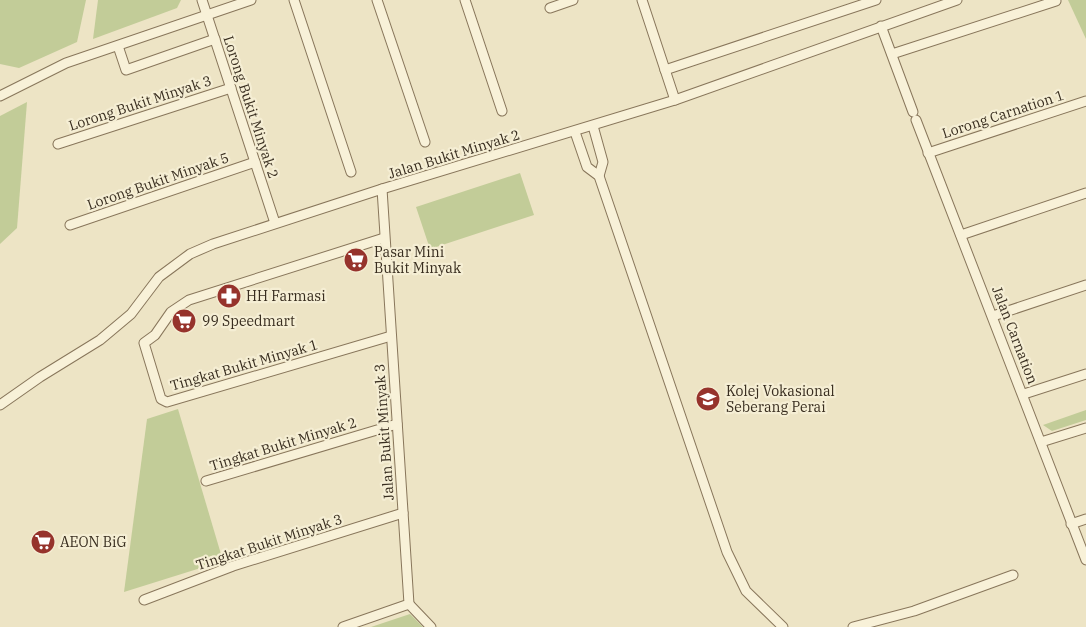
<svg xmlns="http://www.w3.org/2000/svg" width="1086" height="627" font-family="'IBM Plex Serif',serif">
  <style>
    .green { fill: #c2cc98 }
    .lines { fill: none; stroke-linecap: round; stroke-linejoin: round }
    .street-casing { stroke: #88765b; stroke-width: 11 }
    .street { stroke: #f8f1d8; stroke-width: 9 }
    .labels { text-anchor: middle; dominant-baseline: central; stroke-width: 4.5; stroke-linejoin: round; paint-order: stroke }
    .street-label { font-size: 14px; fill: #382d1f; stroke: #f5eed4 }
    .poi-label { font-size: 14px; fill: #382d1f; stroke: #f5eed4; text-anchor: start }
  </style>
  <rect width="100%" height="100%" fill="#ede4c5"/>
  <g class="green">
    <polygon points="0,0 86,0 77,42 19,68 0,64"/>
    <polygon points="98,0 181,0 177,8 93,39"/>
    <polygon points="1068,0 1086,0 1086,39"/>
    <polygon points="27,102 17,228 0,244 0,116"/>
    <polygon points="520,173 534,215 430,249 416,207"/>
    <polygon points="178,409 223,561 124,592 147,419"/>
    <polygon points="1086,410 1086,420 1052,431 1043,425"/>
    <polygon points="410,614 423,627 371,627"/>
  </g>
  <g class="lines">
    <defs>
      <g id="street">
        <polyline points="202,0 275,223"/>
        <polyline points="294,0 351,172"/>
        <polyline points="377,0 425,142"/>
        <polyline points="465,0 502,111"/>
        <polyline points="642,0 675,100"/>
        <polyline points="550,8 573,0"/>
        <polyline points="881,26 913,112"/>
        <polyline points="118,46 126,70 215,39"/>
        <polyline points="892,54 1056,1"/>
        <polyline points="665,70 876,0"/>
        <polyline points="0,96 66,63 251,0"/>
        <polyline points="916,120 1086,560"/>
        <polyline points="593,126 603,162 599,176"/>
        <polyline points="575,132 587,167 599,176 727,552 746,591 783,627"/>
        <polyline points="58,144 231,88"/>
        <polyline points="928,153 1086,101"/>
        <polyline points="70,225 255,162"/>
        <polyline points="961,235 1086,193"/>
        <polyline points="384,238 189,300 171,312 155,335 144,343 161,399 167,402 391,336"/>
        <polyline points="993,316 1086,285"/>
        <polyline points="1024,394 1086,374"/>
        <polyline points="0,405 40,377 100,340 131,314 159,277 190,254 213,244 382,189 675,100 957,0"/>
        <polyline points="1041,442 1086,428"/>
        <polyline points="206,481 397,424"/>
        <polyline points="1071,524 1086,519"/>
        <polyline points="144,600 233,566 403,513"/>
        <polyline points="409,604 431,627"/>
        <polyline points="343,627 409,604 382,189"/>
        <polyline points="853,627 914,611 1013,575"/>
      </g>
    </defs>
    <use href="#street" class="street-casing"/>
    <use href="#street" class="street"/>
  </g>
  <defs>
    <symbol id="supermarket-disc" viewBox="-11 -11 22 22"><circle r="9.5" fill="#96332c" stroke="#f5eed4"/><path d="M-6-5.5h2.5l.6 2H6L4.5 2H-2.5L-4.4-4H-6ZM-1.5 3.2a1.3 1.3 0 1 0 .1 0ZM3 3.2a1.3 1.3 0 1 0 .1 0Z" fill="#fff"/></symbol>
    <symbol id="pharmacy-disc" viewBox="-11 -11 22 22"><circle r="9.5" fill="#96332c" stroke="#f5eed4"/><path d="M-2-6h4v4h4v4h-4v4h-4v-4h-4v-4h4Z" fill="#fff"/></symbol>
    <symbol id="university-disc" viewBox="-11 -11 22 22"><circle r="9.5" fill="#96332c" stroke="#f5eed4"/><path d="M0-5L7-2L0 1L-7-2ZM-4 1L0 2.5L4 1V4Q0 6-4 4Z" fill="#fff"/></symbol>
  </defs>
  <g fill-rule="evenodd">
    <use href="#supermarket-disc" x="342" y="246" width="28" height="28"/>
    <use href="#pharmacy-disc" x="215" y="282" width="28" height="28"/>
    <use href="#supermarket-disc" x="170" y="307" width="28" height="28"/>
    <use href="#university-disc" x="694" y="385" width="28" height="28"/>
    <use href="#supermarket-disc" x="29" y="528" width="28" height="28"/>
  </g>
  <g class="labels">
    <g class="street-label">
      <text transform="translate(140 103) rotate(-18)">Lorong Bukit Minyak 3</text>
      <text transform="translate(251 107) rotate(72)">Lorong Bukit Minyak 2</text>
      <text transform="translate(1003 114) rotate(-18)">Lorong Carnation 1</text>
      <text transform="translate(454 154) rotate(-17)">Jalan Bukit Minyak 2</text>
      <text transform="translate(158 181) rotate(-19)">Lorong Bukit Minyak 5</text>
      <text transform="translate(1015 335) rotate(69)">Jalan Carnation</text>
      <text transform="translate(244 365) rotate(-16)">Tingkat Bukit Minyak 1</text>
      <text transform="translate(384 432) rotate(-94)">Jalan Bukit Minyak 3</text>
      <text transform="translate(283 444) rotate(-17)">Tingkat Bukit Minyak 2</text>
      <text transform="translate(269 542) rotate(-18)">Tingkat Bukit Minyak 3</text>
    </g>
    <g class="poi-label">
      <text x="374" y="252">Pasar Mini<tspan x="374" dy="16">Bukit Minyak</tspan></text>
      <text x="246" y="296">HH Farmasi</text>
      <text x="202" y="321">99 Speedmart</text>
      <text x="726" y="391">Kolej Vokasional<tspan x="726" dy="16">Seberang Perai</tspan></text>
      <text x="60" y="542">AEON BiG</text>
    </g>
  </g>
</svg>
